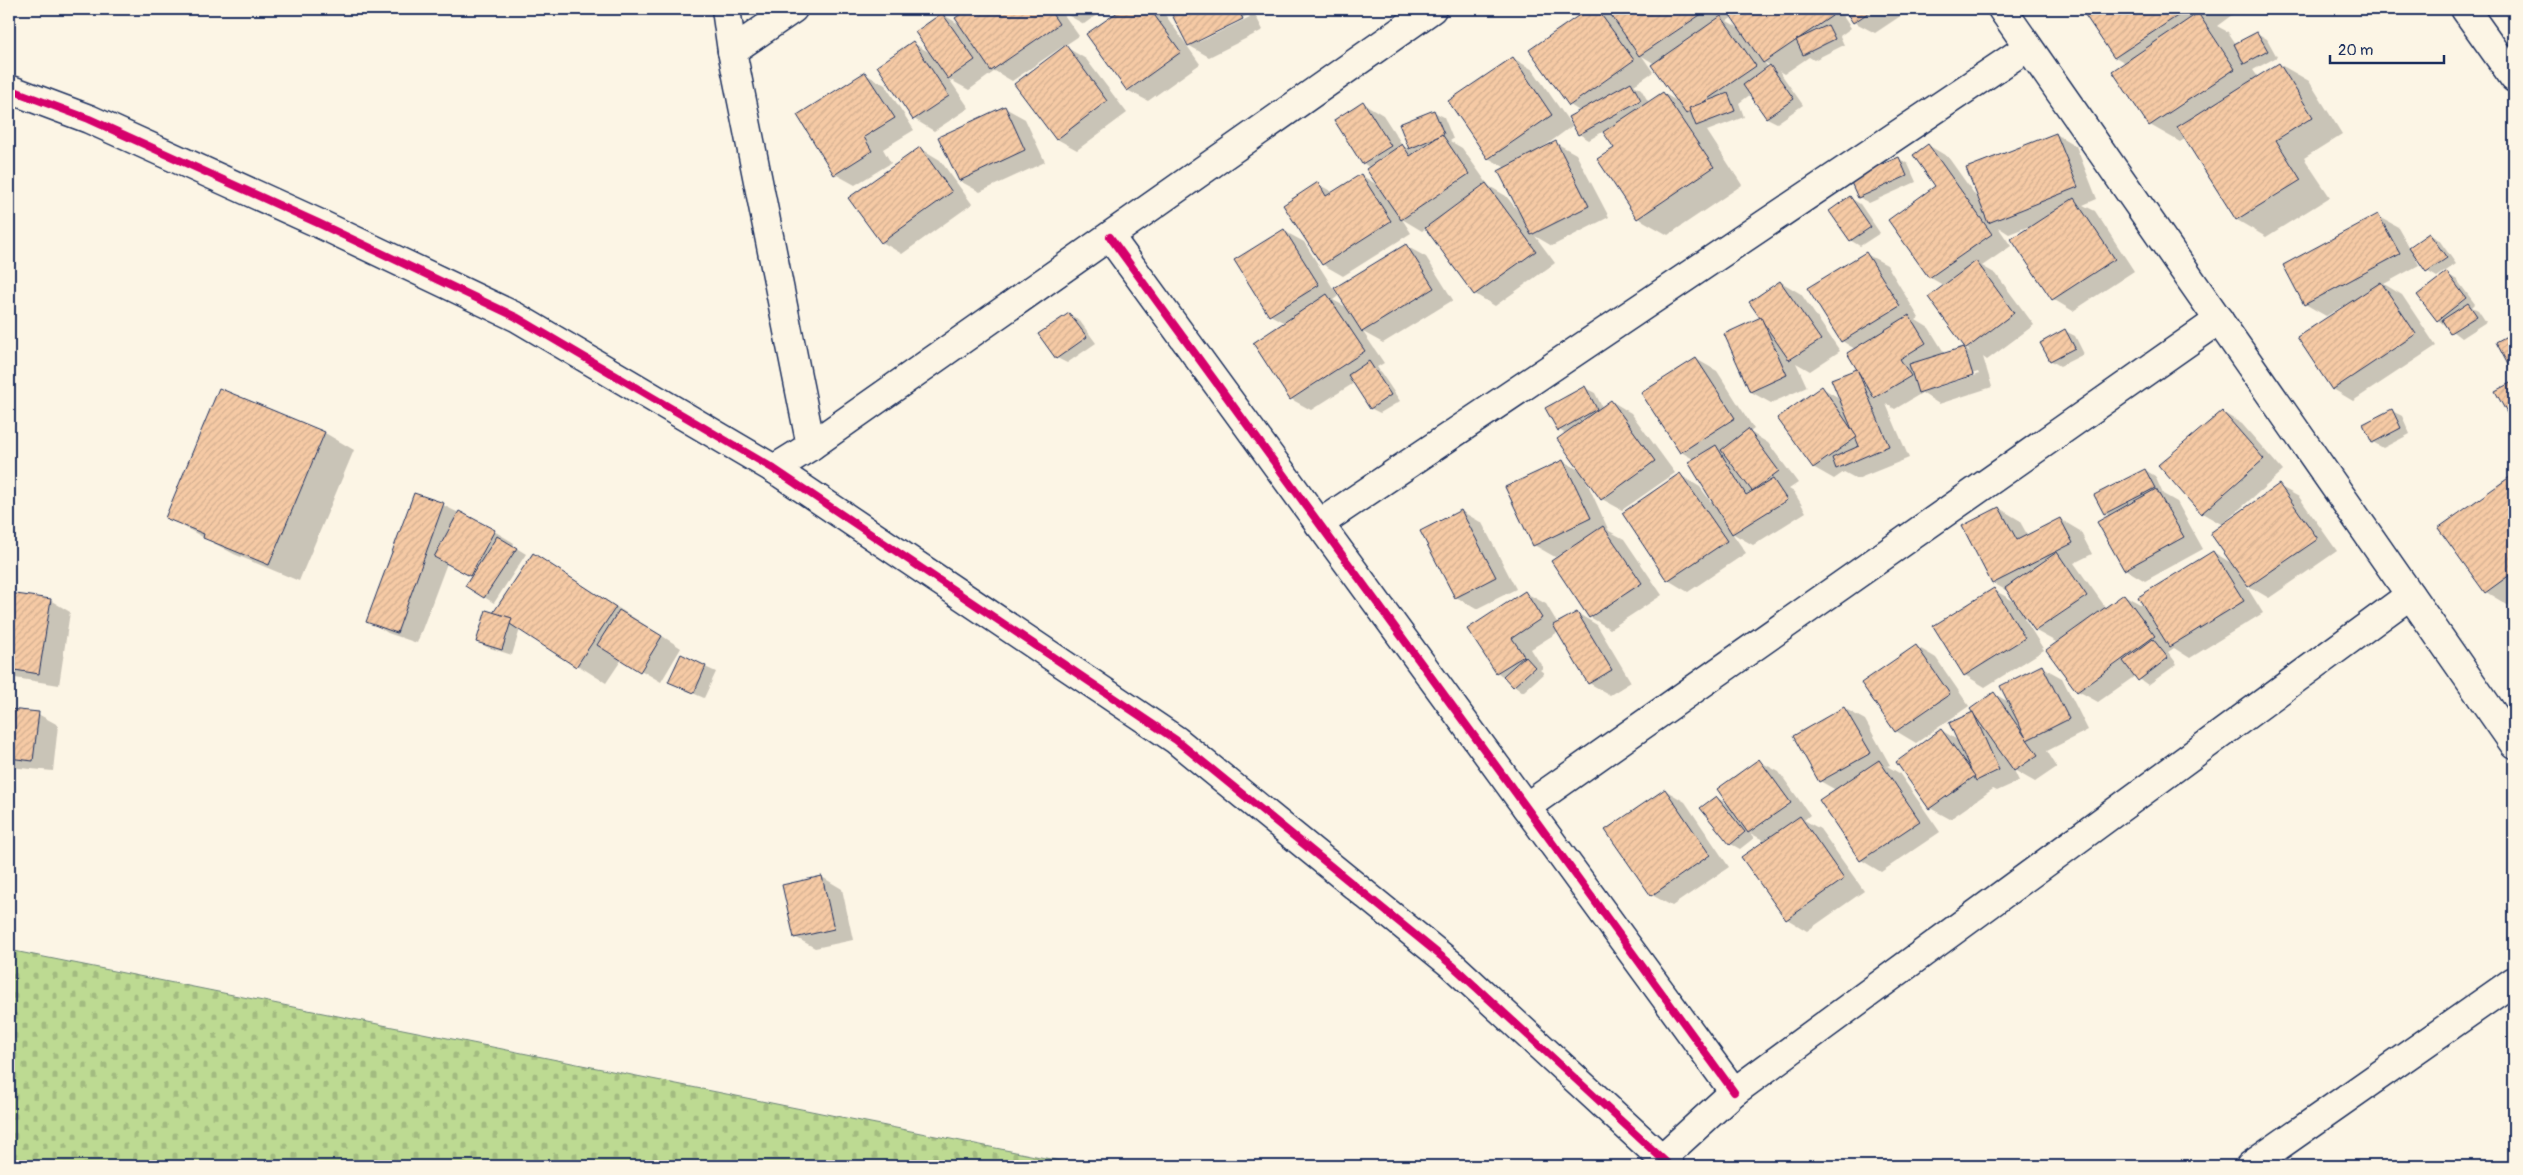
<svg xmlns="http://www.w3.org/2000/svg" width="2523" height="1175" font-family="Pangolin,sans-serif">
  <style>
    .cemetery { fill: url(#cemetery-stones); stroke: #6c8478 }
    .shadow { fill: #0003; fill-rule: evenodd }
    .building { fill: url(#building-hatch); stroke: #1b2f5e }
    .lines { fill: none; stroke-linecap: round; stroke-linejoin: round }
    .street-casing { stroke: #1b2f5e; stroke-width: 31 }
    .primary-casing { stroke: #1b2f5e; stroke-width: 31 }
    .street { stroke: #fcf5e5; stroke-width: 28 }
    .primary { stroke: #fcf5e5; stroke-width: 28 }
    .cycleway-casing { stroke: #fcf5e5; stroke-width: 11 }
    .cycleway { stroke: #d6006c; stroke-width: 8 }
  </style>
  <defs>
    <pattern id="cemetery-stones" width="16" height="16" patternUnits="userSpaceOnUse" patternTransform="scale(1.25)"><rect width="16" height="16" fill="#bdda92"/><path d="M2 7V4a2 2 0 0 1 4 0v3zM10 15v-3a2 2 0 0 1 4 0v3z" fill="#a2bb80"/></pattern>
    <pattern id="building-hatch" width="6" height="6" patternUnits="userSpaceOnUse" patternTransform="scale(1.25)"><rect width="6" height="6" fill="#f6caa5"/><path d="M-1 1l2-2M0 6l6-6M5 7l2-2" fill="none" stroke="#d2ae90"/></pattern>
  </defs>
  <rect width="100%" height="100%" fill="#fcf5e5"/>
  <filter id="ink" filterUnits="userSpaceOnUse"><feTurbulence type="fractalNoise" baseFrequency=".02" numOctaves="2"/><feDisplacementMap in="SourceGraphic" scale="10" xChannelSelector="R" yChannelSelector="G"/><feConvolveMatrix kernelMatrix="1 2 1 2 8 2 1 2 1" color-interpolation-filters="sRGB"/></filter>
  <g filter="url(#ink)">
    <polygon class="cemetery" points="9,950 1085,1166 9,1166"/>
    <g class="shadow">
      <polygon points="970,9 1105,9 1084,24 1062,12 1079,36 1064,46 1086,59 1127,113 1077,150 1057,139 1063,46 1012,81 995,71 969,90 949,79 969,108 934,131 914,119 913,43 932,54 942,14 962,26 957,18"/>
      <polygon points="1124,9 1161,9 1200,64 1148,101 1127,90 1088,34"/>
      <path d="M1171 9H1252L1263 30 1209 57 1188 45ZM1248 15 1250 17 1199 42V39Z"/>
      <path d="M1591 9H1599L1615 18 1608 9H1727L1729 12 1733 9H1838L1851 28 1840 36 1844 45 1814 60 1809 57 1784 74 1779 71 1803 105 1777 123 1767 118 1751 94 1739 103 1744 117 1707 131 1742 185 1668 235 1638 218 1616 148 1604 131 1589 140 1579 134 1581 112 1570 105 1531 50ZM1733 17 1741 29 1727 21ZM1642 56 1655 64 1680 103 1663 93 1649 103 1641 89 1634 85 1653 72ZM1764 62 1771 66 1769 68Z"/>
      <polygon points="1846,9 1911,9 1875,33 1854,22"/>
      <polygon points="2083,9 2240,9 2217,26 2228,32 2236,44 2257,33 2267,39 2277,57 2253,70 2258,77 2279,64 2309,81 2342,134 2304,158 2330,197 2266,237 2237,220 2186,138 2180,142 2150,125 2114,71 2126,63 2115,57"/>
      <polygon points="1513,58 1533,70 1572,126 1538,151 1556,143 1576,154 1609,217 1552,246 1535,236 1555,263 1495,306 1475,294 1426,228 1422,231 1402,219 1411,233 1343,276 1322,264 1318,184 1334,193 1361,175 1379,186 1370,168 1363,163 1363,103 1383,115 1403,146 1411,150 1400,125 1434,112 1444,117 1453,139 1450,141 1462,148 1489,186 1506,196 1522,216 1506,168 1488,158"/>
      <polygon points="865,74 885,85 914,130 883,149 891,163 855,185 835,174"/>
      <polygon points="1005,108 1025,119 1045,162 980,192 960,181"/>
      <path d="M2056 134 2076 146 2097 199 2083 205 2095 211 2134 271 2073 311 2053 299 2037 223 2009 234 1998 227 2011 246 1982 266 1996 274 2034 325 1987 360 1983 357 1992 387 1939 404 1922 393 1895 409 1886 404 1909 458 1857 479 1844 472 1834 479 1813 467 1822 388 1841 399 1858 370 1855 349 1842 341 1866 254 1887 265 1919 318 1916 320 1929 328 1945 354 1964 348 1970 352 1929 298 1945 286 1929 277 1937 187 1928 145 1948 157 1980 202ZM1978 372 1979 374 1933 389V387Z"/>
      <polygon points="920,148 940,160 972,204 902,254 882,242"/>
      <polygon points="1898,158 1908,164 1916,182 1869,203 1859,197"/>
      <polygon points="1850,198 1860,204 1880,233 1860,246 1850,240"/>
      <polygon points="2378,216 2398,227 2410,248 2429,234 2439,240 2456,264 2437,277 2427,271 2417,256 2415,257 2419,265 2384,284 2402,295 2436,346 2353,401 2333,389 2344,308 2343,306 2326,316 2305,304"/>
      <polygon points="1284,231 1304,242 1338,296 1333,300 1348,308 1406,246 1426,257 1453,300 1383,343 1363,332 1384,363 1377,367 1400,401 1380,413 1370,408 1354,383 1311,410 1291,399 1285,323 1270,315"/>
      <polygon points="2447,274 2457,280 2475,304 2472,307 2478,310 2486,322 2461,338 2438,320"/>
      <polygon points="1781,282 1801,294 1840,351 1810,371 1796,363 1807,387 1771,403 1751,392 1762,318"/>
      <polygon points="1069,314 1079,320 1096,343 1067,363 1057,358"/>
      <polygon points="2065,331 2075,336 2084,354 2060,366 2050,360"/>
      <polygon points="1696,359 1717,371 1754,429 1750,432 1768,443 1798,483 1789,489 1794,492 1806,512 1753,545 1732,533 1746,553 1688,592 1668,580 1623,514 1680,475 1700,487 1711,502 1713,501 1695,460 1681,452"/>
      <polygon points="1585,388 1595,393 1602,407 1611,401 1631,413 1675,473 1622,510 1602,499 1585,478 1609,531 1624,539 1662,595 1610,629 1590,617 1552,561 1562,553 1555,557 1534,545 1563,461 1584,473 1566,434 1559,430"/>
      <polygon points="219,390 325,433 354,450 299,581 234,554 166,517"/>
      <polygon points="2392,411 2402,416 2410,434 2383,448 2373,442 2365,425"/>
      <polygon points="2222,412 2242,424 2283,471 2227,520 2229,521 2279,486 2299,497 2337,551 2269,598 2245,584 2263,613 2190,658 2174,648 2168,652 2177,664 2148,685 2135,676 2098,702 2078,691 2058,643 2036,631 2026,617 2024,618 2044,650 1985,687 1965,675 1994,590 2017,603 2009,592 1993,583 1999,508 2019,520 2028,536 2060,519 2080,531 2092,554 2074,563 2106,608 2124,595 2147,608 2213,552 2233,564 2223,525 2202,513"/>
      <polygon points="2145,470 2155,476 2163,494 2177,502 2203,549 2145,581 2125,569 2110,516 2105,513"/>
      <polygon points="2514,476 2514,609 2486,592 2440,529"/>
      <polygon points="414,494 443,505 494,531 514,543 513,546 526,554 494,603 484,597 472,577 447,563 417,643 388,633 368,621"/>
      <polygon points="1461,511 1482,523 1516,589 1476,609 1456,597"/>
      <polygon points="534,554 681,648 661,682 622,659 606,683 520,629 512,655 487,647 478,642"/>
      <polygon points="1526,593 1546,604 1558,624 1577,613 1597,625 1631,682 1610,695 1589,683 1558,632 1531,649 1543,668 1540,670 1544,673 1523,692 1497,672 1469,629"/>
      <polygon points="9,594 50,600 70,612 59,685 9,677"/>
      <polygon points="1916,646 1936,658 1969,706 1916,743 1896,731"/>
      <polygon points="681,656 716,672 704,698 679,687"/>
      <polygon points="2042,667 2062,678 2088,730 2047,751 2057,767 2035,782 2014,770 2019,781 1997,791 1993,789 1950,819 1930,808 1941,730 1959,741 1974,713 1994,694 2009,702"/>
      <polygon points="1844,708 1865,720 1890,765 1887,766 1899,773 1940,832 1881,872 1861,860 1836,790 1820,781"/>
      <polygon points="9,711 38,714 58,725 53,771 9,767"/>
      <polygon points="1759,761 1779,772 1810,815 1804,820 1820,829 1864,891 1807,931 1787,919 1765,841 1750,833 1754,838 1740,849 1731,844 1716,797 1730,806"/>
      <polygon points="1665,790 1685,802 1729,867 1672,906 1652,895"/>
      <polygon points="822,877 842,889 853,940 815,948 795,937"/>
    </g>
    <g class="building">
      <polygon points="968,9 1049,9 1059,24 991,71 955,18"/>
      <polygon points="1122,9 1150,9 1181,52 1127,91 1086,34"/>
      <polygon points="1169,9 1238,9 1243,19 1188,46"/>
      <polygon points="1588,9 1597,9 1634,60 1569,106 1529,50"/>
      <polygon points="1607,9 1709,9 1639,56"/>
      <polygon points="1732,9 1827,9 1832,16 1763,63 1728,12"/>
      <polygon points="1844,9 1874,9 1853,23"/>
      <polygon points="2081,9 2188,9 2114,58"/>
      <polygon points="942,13 975,60 948,79 915,32"/>
      <polygon points="2198,13 2235,69 2149,126 2112,71"/>
      <polygon points="1721,16 1756,66 1686,114 1651,65"/>
      <polygon points="1828,25 1835,39 1803,55 1796,40"/>
      <polygon points="2257,32 2268,51 2244,64 2234,44"/>
      <polygon points="913,41 949,96 913,120 877,66"/>
      <polygon points="1066,45 1107,101 1056,140 1014,84"/>
      <polygon points="1513,57 1552,115 1488,159 1448,101"/>
      <polygon points="2279,63 2313,117 2276,140 2301,180 2236,220 2177,127"/>
      <polygon points="1770,65 1794,99 1766,118 1743,85"/>
      <polygon points="865,72 895,118 864,137 872,151 834,175 797,115"/>
      <polygon points="1631,82 1641,100 1578,135 1568,117"/>
      <polygon points="1663,92 1714,167 1637,219 1597,159 1614,148 1603,132"/>
      <polygon points="1728,93 1735,111 1696,126 1689,108"/>
      <polygon points="1363,101 1391,146 1362,164 1334,120"/>
      <polygon points="1005,106 1025,150 959,181 938,137"/>
      <polygon points="1434,110 1444,134 1409,149 1399,124"/>
      <polygon points="2056,133 2078,187 1988,223 1966,168"/>
      <polygon points="1442,134 1469,174 1401,220 1366,169 1402,144 1410,156"/>
      <polygon points="1556,141 1589,206 1531,235 1498,171"/>
      <polygon points="1928,144 1992,234 1929,278 1888,220 1935,186 1913,155"/>
      <polygon points="920,147 952,192 881,243 848,198"/>
      <polygon points="1899,157 1907,176 1858,198 1849,178"/>
      <polygon points="1361,174 1391,221 1322,265 1283,205 1318,182 1326,196"/>
      <polygon points="1486,183 1536,251 1474,295 1425,228"/>
      <polygon points="1850,196 1871,227 1850,241 1829,211"/>
      <polygon points="2074,198 2115,259 2052,300 2011,239"/>
      <polygon points="2378,214 2400,254 2304,305 2283,265"/>
      <polygon points="1284,229 1319,285 1269,316 1234,260"/>
      <polygon points="2429,233 2447,258 2426,272 2409,247"/>
      <polygon points="1406,244 1434,288 1362,332 1334,288"/>
      <polygon points="1866,252 1900,306 1841,342 1807,288"/>
      <polygon points="1976,261 2014,313 1966,349 1928,297"/>
      <polygon points="2447,272 2466,298 2437,321 2417,295"/>
      <polygon points="1780,281 1821,340 1789,360 1749,302"/>
      <polygon points="2381,282 2416,334 2332,390 2297,337"/>
      <polygon points="1327,294 1365,351 1290,400 1253,343"/>
      <polygon points="2468,303 2477,316 2450,333 2442,320"/>
      <polygon points="1069,313 1087,337 1056,359 1038,334"/>
      <polygon points="1909,315 1926,343 1900,359 1911,376 1874,398 1847,353"/>
      <polygon points="1761,317 1787,375 1750,392 1724,334"/>
      <polygon points="2065,329 2075,348 2050,361 2040,343"/>
      <polygon points="2514,332 2514,376 2496,342"/>
      <polygon points="1964,347 1973,375 1918,393 1909,364"/>
      <polygon points="1696,358 1735,418 1680,453 1641,393"/>
      <polygon points="1369,361 1391,395 1370,409 1348,375"/>
      <polygon points="1857,369 1889,446 1836,469 1832,458 1859,446 1831,379"/>
      <polygon points="2514,381 2514,426 2495,391"/>
      <polygon points="1585,386 1597,409 1558,431 1545,408"/>
      <polygon points="1822,386 1857,437 1813,468 1777,418"/>
      <polygon points="219,388 325,432 269,565 203,538 204,534 165,518"/>
      <polygon points="1611,400 1655,461 1601,500 1557,439"/>
      <polygon points="2392,409 2401,428 2372,443 2363,424"/>
      <polygon points="2222,411 2264,459 2201,514 2158,465"/>
      <polygon points="1748,429 1779,471 1752,491 1721,450"/>
      <polygon points="1716,445 1746,495 1773,479 1787,500 1732,534 1688,462"/>
      <polygon points="1563,460 1591,518 1533,546 1505,487"/>
      <polygon points="2145,469 2155,488 2104,514 2094,495"/>
      <polygon points="1680,473 1727,541 1667,581 1622,513"/>
      <polygon points="2514,474 2514,572 2485,593 2438,528"/>
      <polygon points="2279,484 2318,539 2248,587 2210,533"/>
      <polygon points="2156,489 2184,537 2124,570 2097,522"/>
      <polygon points="414,493 444,503 397,633 366,622"/>
      <polygon points="1999,507 2017,540 2060,518 2073,543 1992,584 1962,526"/>
      <polygon points="1461,510 1496,577 1455,598 1420,531"/>
      <polygon points="459,511 495,530 470,576 434,557"/>
      <polygon points="1603,526 1642,583 1589,618 1551,561"/>
      <polygon points="497,536 517,548 484,598 465,586"/>
      <polygon points="2213,551 2244,601 2169,647 2138,597"/>
      <polygon points="2057,552 2087,596 2035,631 2005,588"/>
      <polygon points="533,553 616,607 576,667 493,613"/>
      <polygon points="1994,588 2025,638 1964,676 1933,626"/>
      <polygon points="1525,591 1542,618 1512,638 1524,656 1496,673 1467,629"/>
      <polygon points="9,593 51,599 39,674 9,669"/>
      <polygon points="2124,594 2155,636 2077,692 2046,650"/>
      <polygon points="486,610 512,618 502,650 476,642"/>
      <polygon points="619,610 662,636 640,672 597,645"/>
      <polygon points="1577,612 1612,670 1588,684 1553,625"/>
      <polygon points="2153,639 2168,658 2138,681 2123,661"/>
      <polygon points="1916,645 1950,694 1895,732 1861,683"/>
      <polygon points="681,654 706,666 694,693 668,682"/>
      <polygon points="1525,656 1535,667 1513,687 1503,676"/>
      <polygon points="2042,665 2069,719 2027,740 2000,686"/>
      <polygon points="1994,692 2038,755 2014,771 1970,709"/>
      <polygon points="1844,707 1871,753 1819,782 1793,736"/>
      <polygon points="9,709 39,712 33,761 9,758"/>
      <polygon points="1973,712 1999,770 1976,781 1949,723"/>
      <polygon points="1941,729 1975,776 1929,809 1896,762"/>
      <polygon points="1759,759 1791,803 1748,833 1717,789"/>
      <polygon points="1879,760 1920,821 1860,861 1819,800"/>
      <polygon points="1665,789 1710,855 1651,896 1605,830"/>
      <polygon points="1716,796 1745,832 1730,845 1700,808"/>
      <polygon points="1800,816 1844,879 1786,920 1741,857"/>
      <polygon points="822,876 834,929 794,938 782,885"/>
    </g>
    <g class="lines">
      <defs>
        <g id="street">
          <polyline points="726,9 732,51 811,446"/>
          <polyline points="2002,9 2514,744"/>
          <polyline points="732,51 793,9"/>
          <polyline points="9,89 89,119 318,223 516,317 774,469 1176,740 1452,965 1670,1166"/>
          <polyline points="1110,237 1734,1092"/>
          <polyline points="774,469 811,446 1432,9"/>
          <polyline points="1319,524 2028,47"/>
          <polyline points="1526,807 2219,320"/>
          <polyline points="1662,1158 1734,1092 2410,595"/>
          <polyline points="2250,1166 2514,981"/>
        </g>
        <polyline id="primary" points="2465,9 2514,78"/>
      </defs>
      <use href="#street" class="street-casing"/>
      <use href="#primary" class="primary-casing"/>
      <use href="#street" class="street"/>
      <use href="#primary" class="primary"/>
      <defs>
        <g id="cycleway">
          <polyline points="9,89 89,119 318,223 516,317 774,469 1176,740 1452,965 1670,1166"/>
          <polyline points="1110,237 1734,1092"/>
        </g>
      </defs>
      <use href="#cycleway" class="cycleway-casing"/>
      <use href="#cycleway" class="cycleway"/>
    </g>
  </g>
  <rect width="2523" height="1175" fill="none" stroke="#fcf5e5" stroke-width="30"/>
  <rect x="15" y="15" width="2493" height="1145" fill="none" stroke="#1b2f5e" stroke-width="2" filter="url(#ink)"/>
  <path d="M2330 55v8h114v-8" fill="none" stroke="#1b2f5e" stroke-width="2.5"/>
  <text x="2338" y="55" font-size="15" fill="#1b2f5e" stroke="#fcf5e5" stroke-width="4" paint-order="stroke">20 m</text>
</svg>
